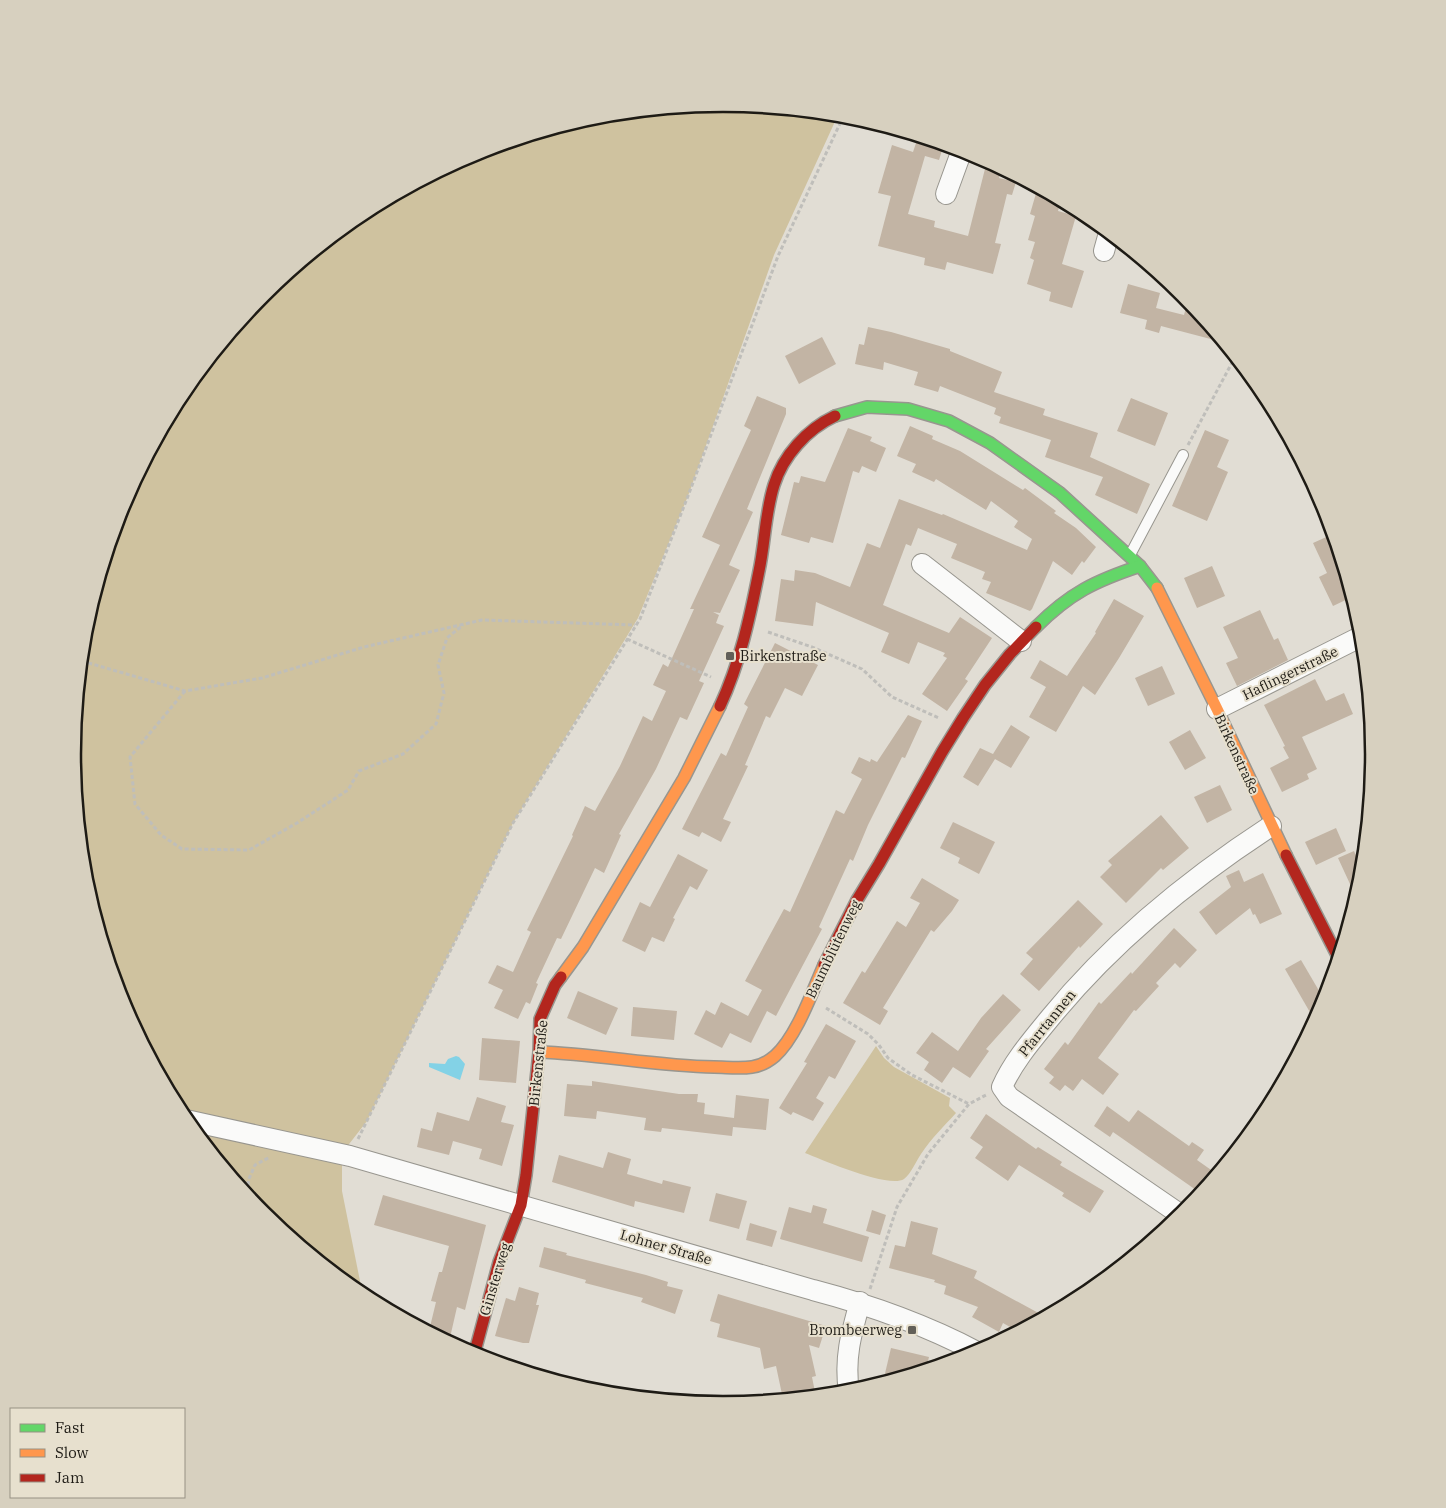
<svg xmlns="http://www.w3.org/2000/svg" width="1446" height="1508" font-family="'IBM Plex Serif',serif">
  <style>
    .green { fill: #cfc29f }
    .water { fill: #83d2e6 }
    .building { fill: #c2b4a4 }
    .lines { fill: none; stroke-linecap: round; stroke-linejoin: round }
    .lane-casing { stroke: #98968f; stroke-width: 12 }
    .street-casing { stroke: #98968f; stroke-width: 22 }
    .fast-casing { stroke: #98968f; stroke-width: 14 }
    .slow-casing { stroke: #98968f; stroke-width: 14 }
    .jam-casing { stroke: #98968f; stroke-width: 14 }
    .path { stroke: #bfbeba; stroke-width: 3; stroke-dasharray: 4 2.5; stroke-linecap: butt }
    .lane { stroke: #fafaf9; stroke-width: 10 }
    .street { stroke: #fafaf9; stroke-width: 20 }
    .fast { stroke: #63d668; stroke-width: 11 }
    .slow { stroke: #ff974d; stroke-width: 11 }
    .jam { stroke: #b3261e; stroke-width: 11 }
    .poi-dot { fill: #625f58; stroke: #e7e0ce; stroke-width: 2 }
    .labels { text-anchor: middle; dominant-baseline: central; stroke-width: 4; stroke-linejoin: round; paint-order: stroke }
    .poi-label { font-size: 14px; fill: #1e1b15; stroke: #e7e0ce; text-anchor: start }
    .street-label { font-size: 14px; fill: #1e1b15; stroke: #e7e0ce }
    .rim { fill: none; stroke: #1e1b15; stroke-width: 2.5 }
  </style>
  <rect width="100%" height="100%" fill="#e1ddd4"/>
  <g class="green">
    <polygon points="723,104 838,115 774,255 688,496 638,618 513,823 367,1121 346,1148 181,1113 122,1003 85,881 73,754 85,627 122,505 182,392 263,294 362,213 474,153 596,116"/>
    <path d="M876 1046 884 1058 894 1067 950 1098 949 1106 956 1113C944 1126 931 1139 921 1154 916 1161 911 1174 904 1179 889 1189 823 1160 805 1153Z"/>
    <polygon points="195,1131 342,1161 342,1191 363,1296 263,1214"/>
  </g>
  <polygon class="water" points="456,1056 459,1057 465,1064 460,1080 429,1067 429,1063 445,1064 448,1059"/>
  <g class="building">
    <polygon points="918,137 944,144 939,160 925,156 908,214 935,221 934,227 968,236 987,161 1002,169 999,178 1016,182 1012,195 1007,194 995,243 1001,244 993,274 947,262 945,270 924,265 925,258 878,246 891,196 878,193 892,145 913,152"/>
    <polygon points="1037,190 1061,200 1058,211 1076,216 1062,264 1084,271 1072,308 1049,301 1051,292 1027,284 1034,260 1030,258 1035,242 1028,240 1035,216 1030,214"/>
    <polygon points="1128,284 1160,293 1156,308 1184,315 1188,300 1222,342 1161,326 1159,333 1145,329 1147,320 1120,313"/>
    <polygon points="868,327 891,332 950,349 950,351 1002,372 994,392 1045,409 1043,415 1098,433 1090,457 1150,484 1137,514 1095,495 1103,477 1045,457 1051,440 999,423 1001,417 994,414 996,408 940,386 938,392 914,385 918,372 884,362 883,370 855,364 859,344 864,345"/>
    <polygon points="822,337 836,364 799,384 785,356"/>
    <polygon points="757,396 786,408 786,414 747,509 753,512 729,565 740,570 720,613 713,612 719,615 716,623 724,626 699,681 704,683 687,720 680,717 656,769 619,834 621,835 604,873 595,868 561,939 557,938 536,983 538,984 530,1004 526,1002 518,1019 494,1008 503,990 488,983 497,965 513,972 531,932 527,930 573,836 572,835 585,806 595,811 620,766 643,716 652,721 666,691 653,685 663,664 668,667 694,609 690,609 720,545 702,537 751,430 744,426"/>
    <polygon points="1131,398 1168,413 1155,446 1117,431"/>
    <polygon points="910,426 933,436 932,439 960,451 1023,490 1025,488 1056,511 1054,513 1076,528 1096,547 1084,563 1082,561 1072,575 1053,561 1032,609 1030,611 986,593 991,582 982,579 985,572 951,558 957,544 918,528 911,546 906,544 883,605 949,633 960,617 992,638 965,679 968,681 947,711 922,694 947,658 943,656 945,653 918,642 909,664 881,652 889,633 816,602 813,626 775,621 781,579 794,581 795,570 815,573 850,587 867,543 880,548 899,499 942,515 943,514 1027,550 1032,539 1014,527 1018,521 991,501 986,510 936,479 934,482 912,472 916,464 897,456"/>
    <polygon points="848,428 872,437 870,441 886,448 876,472 862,466 859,473 853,471 833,543 811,537 809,543 781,535 794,482 799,483 801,476 825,482"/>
    <polygon points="1205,430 1229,440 1217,467 1228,472 1207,521 1172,506"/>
    <polygon points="1333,534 1352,597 1333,606 1319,577 1327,573 1313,543"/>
    <polygon points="1212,566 1225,596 1197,608 1184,578"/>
    <polygon points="1114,599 1144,616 1119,658 1095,695 1083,686 1056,732 1029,717 1046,687 1030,678 1040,660 1067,676 1096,633 1095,632"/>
    <polygon points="1260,610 1274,640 1278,638 1288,660 1237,686 1226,663 1238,658 1223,627"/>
    <polygon points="775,643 818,665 802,696 785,688 770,718 766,716 745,765 748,766 723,819 731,822 721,842 702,832 699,837 682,829 721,753 726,756 748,707 744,704"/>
    <polygon points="1162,666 1175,694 1148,706 1135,678"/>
    <polygon points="1315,679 1326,701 1344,693 1353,714 1302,737 1317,769 1307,774 1309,779 1282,792 1270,768 1289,758 1283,747 1285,746 1264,705"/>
    <polygon points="908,715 922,721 905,758 902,757 868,825 853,861 850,859 819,927 822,929 776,1016 767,1011 751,1043 730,1033 722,1048 694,1034 706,1010 715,1015 721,1002 748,1016 762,990 745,981 784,909 790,912 836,810 844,814 862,779 851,773 859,757 870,762 871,759 877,762"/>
    <polygon points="1011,725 1030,737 1011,768 995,759 978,786 963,777 980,748 993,754"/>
    <polygon points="1190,730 1206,758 1185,770 1169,742"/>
    <polygon points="1220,785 1232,810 1207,823 1194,797"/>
    <polygon points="1161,815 1189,848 1163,870 1161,868 1126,903 1100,877 1112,865 1108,861"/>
    <polygon points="953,822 995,842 979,874 958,863 960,858 940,848"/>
    <polygon points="1336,828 1346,851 1316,865 1305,842"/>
    <polygon points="1354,851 1358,860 1363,857 1361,881 1356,897 1338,858"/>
    <polygon points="678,854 708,870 697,890 690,886 673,918 675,919 664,942 652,937 645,952 622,941 640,902 650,907"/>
    <polygon points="1239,870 1244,882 1263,873 1282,914 1260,924 1255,914 1253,915 1250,908 1216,935 1199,912 1231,887 1226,876"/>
    <polygon points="922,878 959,900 952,911 934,932 931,930 883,1008 888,1011 880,1025 843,1003 862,971 865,973 897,921 906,927 920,903 910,898"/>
    <polygon points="1078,900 1103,924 1080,948 1079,946 1039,991 1020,974 1033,959 1026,953"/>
    <polygon points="1174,928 1197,950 1180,968 1175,963 1156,983 1159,986 1136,1011 1134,1010 1098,1058 1119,1074 1103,1095 1082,1079 1073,1091 1065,1085 1060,1091 1049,1083 1054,1077 1044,1069 1065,1042 1068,1045 1099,1002 1101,1004 1131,972 1132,974"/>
    <polygon points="1301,960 1325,1001 1315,1021 1285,969"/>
    <polygon points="578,991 618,1008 606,1035 567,1018"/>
    <polygon points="1003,994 1021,1010 986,1049 989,1051 970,1078 953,1067 942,1083 924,1070 929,1062 916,1053 932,1032 958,1051 981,1018"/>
    <polygon points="633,1007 677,1011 674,1040 631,1036"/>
    <polygon points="826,1024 856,1041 835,1079 829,1076 816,1098 824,1103 813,1121 793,1112 791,1115 779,1108 807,1063 804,1062"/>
    <polygon points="482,1038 520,1041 516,1083 479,1080"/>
    <polygon points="592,1081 679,1094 698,1094 697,1102 705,1103 704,1114 734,1118 736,1095 769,1099 766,1130 733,1127 732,1136 662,1128 661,1132 644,1130 646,1118 597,1111 596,1119 564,1116 567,1084 592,1086"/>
    <polygon points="477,1097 506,1106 501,1122 514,1125 502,1166 479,1159 482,1149 453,1141 449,1155 417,1147 421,1128 432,1131 437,1112 469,1121"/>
    <polygon points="1107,1106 1129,1122 1138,1110 1189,1146 1192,1142 1204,1150 1197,1160 1214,1172 1204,1187 1200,1184 1196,1190 1113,1132 1110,1137 1094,1126"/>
    <polygon points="986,1114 1036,1149 1038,1147 1062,1162 1060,1165 1104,1191 1090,1213 1062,1196 1064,1193 1019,1165 1008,1181 975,1158 983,1147 970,1138"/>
    <polygon points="608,1152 631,1159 627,1174 662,1184 663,1180 691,1187 684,1213 635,1201 634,1207 552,1182 559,1155 603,1168"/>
    <polygon points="716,1193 747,1201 739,1229 709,1221"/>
    <polygon points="383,1195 486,1225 465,1310 457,1307 449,1342 429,1331 436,1302 431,1301 439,1272 442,1272 449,1246 374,1225"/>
    <polygon points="813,1205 827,1209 823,1223 869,1237 862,1262 780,1239 789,1207 811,1213"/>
    <polygon points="872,1210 886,1215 880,1235 866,1231"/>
    <polygon points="911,1221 938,1228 932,1254 977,1271 974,1278 1044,1316 1017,1331 1003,1323 999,1332 972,1317 978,1307 944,1294 946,1286 934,1282 935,1280 889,1268 895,1245 905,1247"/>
    <polygon points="750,1223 777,1231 772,1247 746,1240"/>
    <polygon points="544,1247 567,1253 566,1255 646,1275 668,1282 667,1286 683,1290 675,1314 641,1302 643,1298 585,1283 586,1280 539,1267"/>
    <polygon points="519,1287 539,1293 536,1305 539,1305 529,1343 523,1343 495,1336 506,1298 515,1301"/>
    <polygon points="718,1294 826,1326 819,1348 809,1345 816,1376 812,1377 815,1392 783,1399 776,1366 764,1369 760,1348 717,1337 720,1324 710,1321"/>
    <polygon points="891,1348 929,1357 926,1369 883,1382"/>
  </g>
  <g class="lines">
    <defs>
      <polyline id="lane" points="1130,555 1183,455"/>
      <g id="street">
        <polyline points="946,194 962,150"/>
        <polyline points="1104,251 1109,233"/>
        <polyline points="922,564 1021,641"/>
        <polyline points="1217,709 1362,636"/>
        <path d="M186 1120 350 1156 813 1290C870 1305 924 1324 977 1352"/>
        <path d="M1181 1215 1009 1097 1002 1087C1013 1062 1032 1040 1050 1018 1112 942 1188 880 1271 826"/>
        <path d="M849 1392C844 1359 851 1334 860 1302"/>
      </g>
      <g id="fast">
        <polyline points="835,416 867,407 908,409 949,421 990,443 1060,493 1140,566 1157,588"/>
        <path d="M1036 627C1070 593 1095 581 1140 566"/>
      </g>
      <g id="slow">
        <polyline points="1157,588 1217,709 1286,855"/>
        <polyline points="561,977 583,947 684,778 720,706"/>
        <path d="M539 1052C598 1054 655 1066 714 1067 726 1067 739 1069 752 1067 760 1066 769 1061 775 1056 797 1036 812 992 824 965"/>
      </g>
      <g id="jam">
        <path d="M720 706C740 663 750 617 759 571 765 543 765 513 774 485 783 456 807 429 835 416"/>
        <polyline points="1286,855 1338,957"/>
        <polyline points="824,965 857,900 879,864 942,752 963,718 985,685 1010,654 1036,627"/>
        <polyline points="474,1355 499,1262 521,1205 526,1175 539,1052 540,1019 555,985 561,977"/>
      </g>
    </defs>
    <use href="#lane" class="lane-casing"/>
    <use href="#street" class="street-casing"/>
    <use href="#fast" class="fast-casing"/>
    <use href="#slow" class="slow-casing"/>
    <use href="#jam" class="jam-casing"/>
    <g class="path">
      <polyline points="818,113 841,121"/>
      <polyline points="1188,445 1235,357"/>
      <polyline points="768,632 812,647 862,669 892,697 939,718"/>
      <polyline points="627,639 711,677"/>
      <polyline points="82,661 185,691 262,678 364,647 482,620 635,625"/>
      <polyline points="185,691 130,757 135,804 161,835 182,849 249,850 297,823 348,790 359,771 403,754 436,724 444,693 438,665 447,638 463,625"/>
      <polyline points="826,1008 868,1034 879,1045 888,1058 912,1075 969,1104"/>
      <polyline points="358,1139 513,823 640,619 688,496 778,256 844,115"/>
      <polyline points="250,1198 248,1181 255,1165 270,1157"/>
      <polyline points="870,1289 897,1207 928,1154 969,1104 986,1095"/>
    </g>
    <use href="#lane" class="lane"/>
    <use href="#street" class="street"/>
    <use href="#fast" class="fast"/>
    <use href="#slow" class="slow"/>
    <use href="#jam" class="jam"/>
  </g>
  <g class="poi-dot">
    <rect x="725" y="651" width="10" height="10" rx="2.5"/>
    <rect x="907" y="1325" width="10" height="10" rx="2.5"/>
  </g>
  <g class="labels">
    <g class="poi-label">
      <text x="740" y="656">Birkenstraße</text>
      <text x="902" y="1330" text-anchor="end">Brombeerweg</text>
    </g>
    <g class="street-label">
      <text transform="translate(1290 673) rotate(-26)">Haflingerstraße</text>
      <text transform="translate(1237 754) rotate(65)">Birkenstraße</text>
      <text transform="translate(833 949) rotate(-64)">Baumblütenweg</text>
      <text transform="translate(1047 1023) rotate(-51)">Pfarrtannen</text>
      <text transform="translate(538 1063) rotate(-84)">Birkenstraße</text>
      <text transform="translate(666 1247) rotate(16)">Lohner Straße</text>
      <text transform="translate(495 1279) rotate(-73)">Ginsterweg</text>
    </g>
  </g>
  <path d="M0 0H1446V1508H0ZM81 754a642 642 0 1 1 1284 0a642 642 0 1 1-1284 0Z" fill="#d7d0bf" fill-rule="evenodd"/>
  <path class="rim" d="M81 754a642 642 0 1 1 1284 0a642 642 0 1 1-1284 0Z"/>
  <rect x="10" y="1408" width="175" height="90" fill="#e7e0ce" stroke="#979184"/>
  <rect x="20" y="1424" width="25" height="8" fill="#63d668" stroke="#979184"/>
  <text x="55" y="1433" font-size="15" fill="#1e1b15">Fast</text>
  <rect x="20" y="1449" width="25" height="8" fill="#ff974d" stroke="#979184"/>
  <text x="55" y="1458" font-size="15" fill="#1e1b15">Slow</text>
  <rect x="20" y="1474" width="25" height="8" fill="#b3261e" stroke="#979184"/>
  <text x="55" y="1483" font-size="15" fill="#1e1b15">Jam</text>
</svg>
